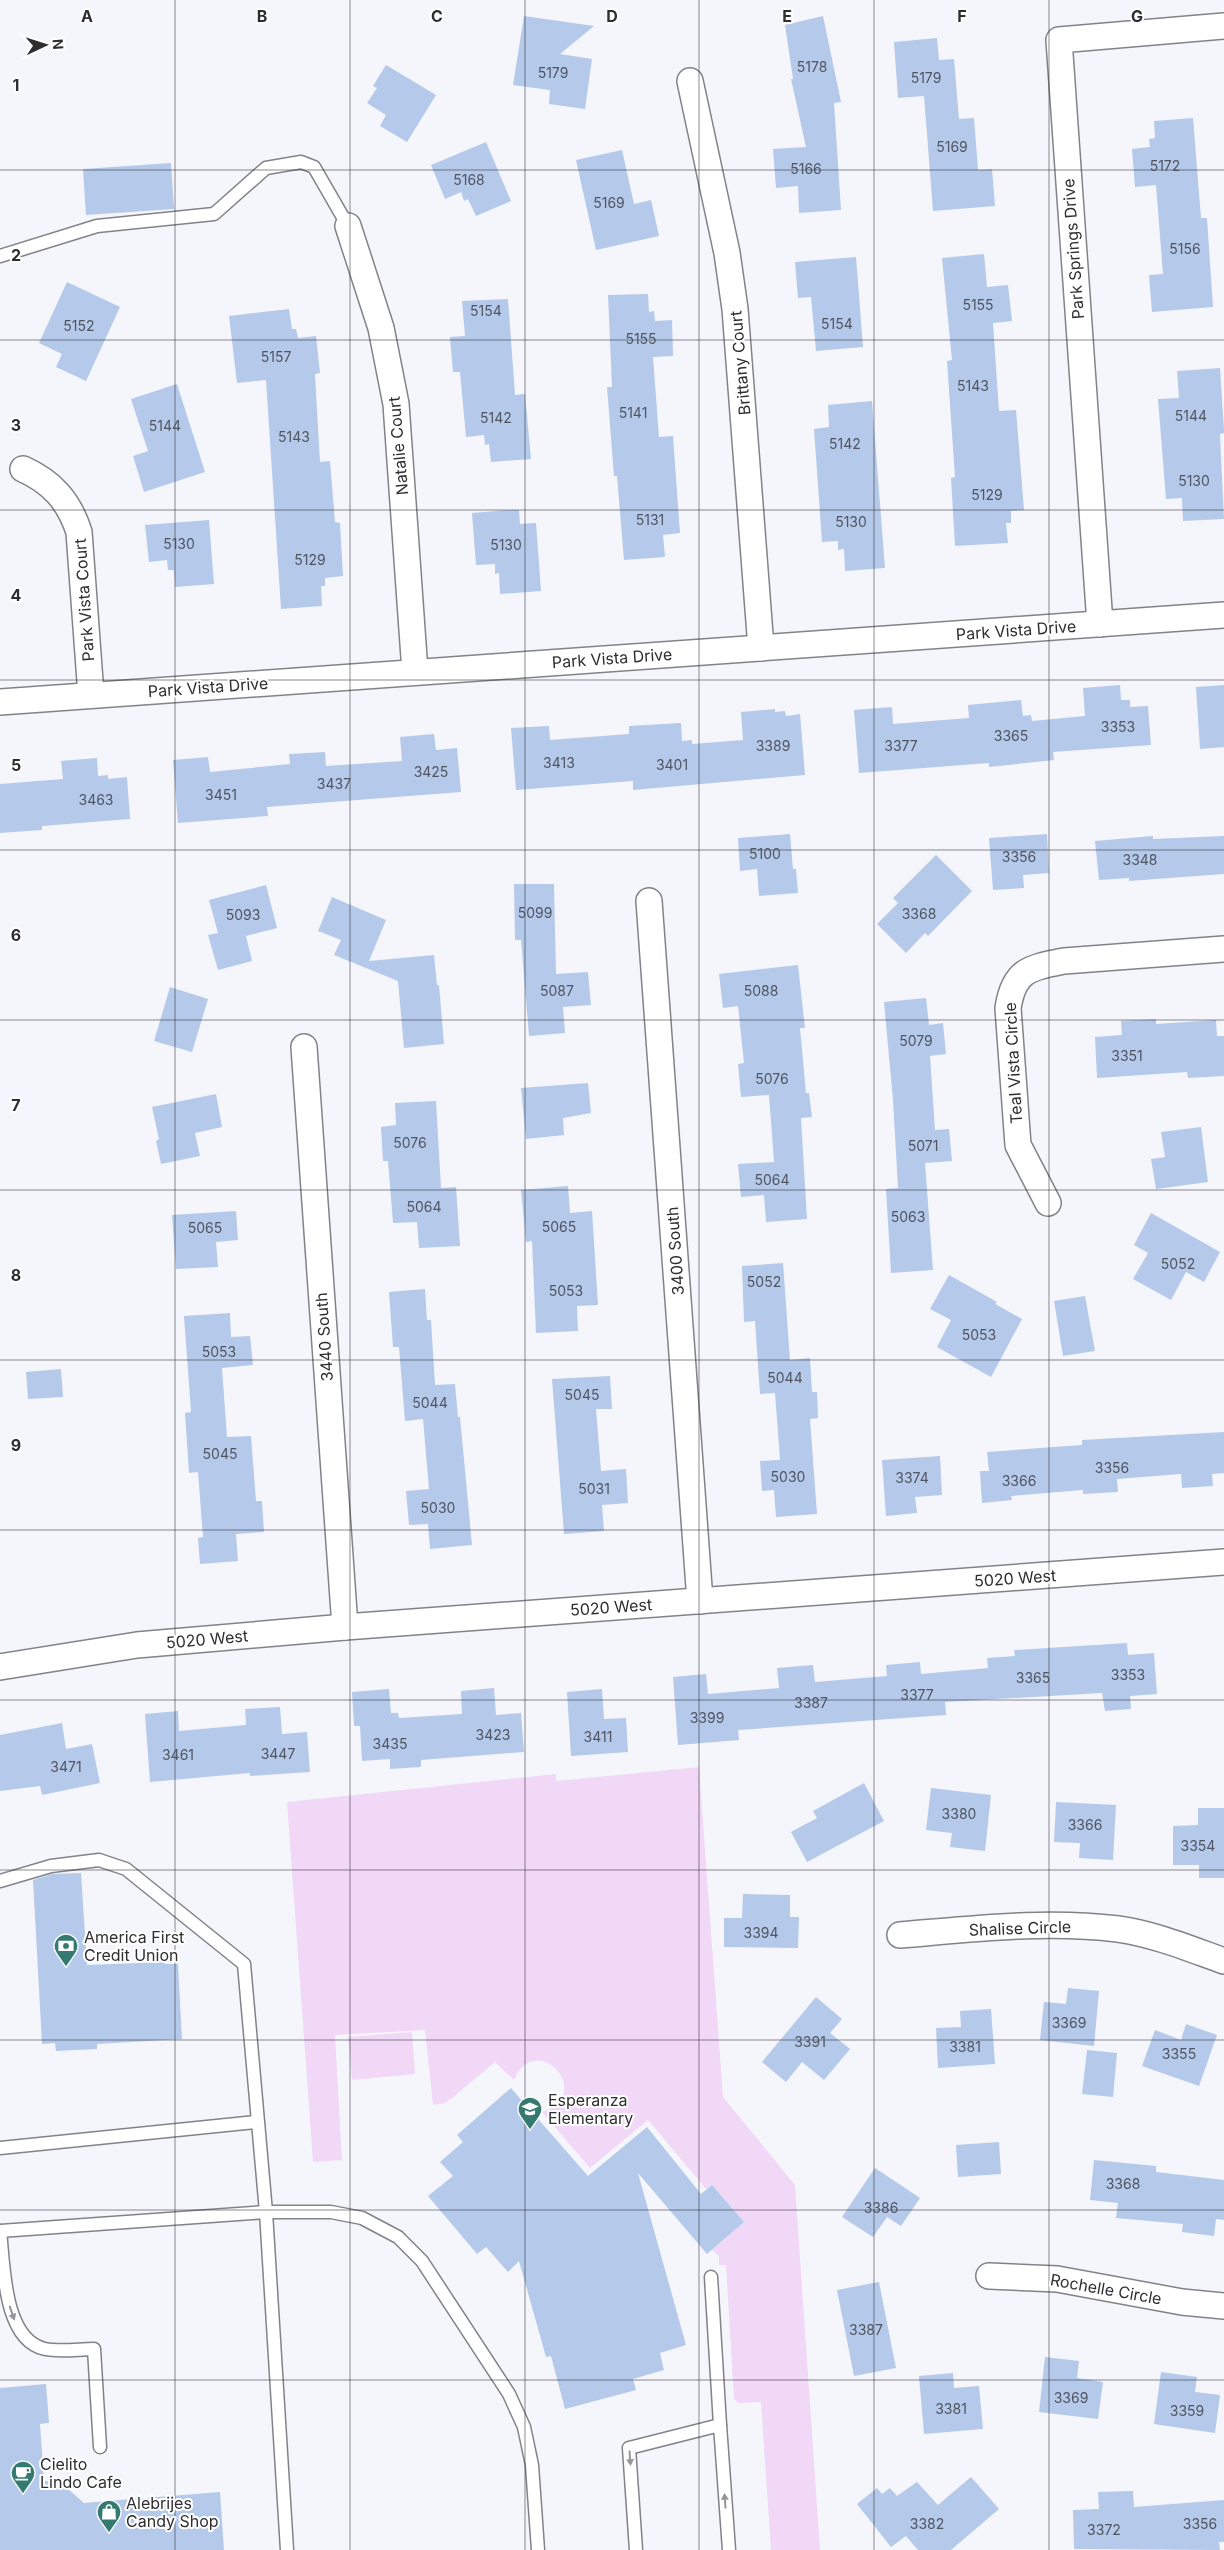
<svg xmlns="http://www.w3.org/2000/svg" width="1224" height="2550" font-family="Inter,sans-serif">
  <style>
    .green { fill: #f1d8f7 }
    .building { fill: #b5c9eb }
    .lines { fill: none; stroke-linecap: round; stroke-linejoin: round }
    .lane-casing { stroke: #828389; stroke-width: 15 }
    .street-casing { stroke: #828389; stroke-width: 28 }
    .lane { stroke: #fff; stroke-width: 12 }
    .street { stroke: #fff; stroke-width: 25 }
    .oneway { fill: #969698 }
    .grid { fill: none; stroke: #2e2e31; stroke-width: 1; stroke-opacity: 0.55 }
    .labels { text-anchor: middle; dominant-baseline: central; stroke-width: 4; stroke-linejoin: round; paint-order: stroke }
    .number-label { font-size: 14px; fill: #505560 }
    .street-label { font-size: 16px; fill: #2e2e31; stroke: #fff }
    .poi-label { font-size: 16px; fill: #2e2e31; stroke: #fff; text-anchor: start }
    .grid-label { font-size: 16px; text-anchor: middle; font-weight: bold; fill: #2e2e31; stroke: #fff; stroke-width: 4; stroke-linejoin: round; paint-order: stroke }
  </style>
  <rect width="100%" height="100%" fill="#f5f6fc"/>
  <g class="green">
    <path d="M699 1767 723 2097 795 2185 820 2550H771L761 2402 739 2403 734 2399 726 2265H719V2256L712 2250 744 2222 712 2185 706 2189 648 2120 590 2168 542 2112C597 2095 536 2028 514 2080L495 2062 452 2098 445 2103 433 2105 425 2030 335 2035 342 2160 313 2162 287 1802 556 1774V1781Z"/>
    <polygon points="412,2032 415,2074 352,2080 348,2037"/>
  </g>
  <g class="building">
    <polygon points="524,16 594,26 560,54 592,59 585,109 549,104 550,90 513,85"/>
    <polygon points="823,16 841,102 834,103 841,210 799,213 798,186 776,188 773,149 806,147 791,79 793,79 785,25"/>
    <polygon points="937,38 939,60 954,59 959,119 974,118 978,170 992,169 995,206 933,211 924,96 898,98 894,42"/>
    <polygon points="386,65 436,95 407,142 380,126 386,115 367,103 377,88 373,86"/>
    <polygon points="1193,118 1201,218 1207,218 1213,307 1152,312 1149,275 1163,274 1156,185 1135,187 1132,149 1150,147 1149,139 1155,138 1154,121"/>
    <polygon points="486,142 511,201 476,216 468,199 464,201 461,192 445,199 431,165"/>
    <polygon points="622,150 634,204 651,200 659,236 596,250 576,160"/>
    <polygon points="171,163 174,209 86,215 83,169"/>
    <polygon points="984,254 987,287 1008,285 1012,321 993,323 999,411 1016,410 1024,510 1011,511 1011,523 1006,523 1008,543 955,546 951,478 955,477 947,361 952,360 942,258"/>
    <polygon points="856,257 863,347 816,351 811,297 798,298 795,262"/>
    <polygon points="67,282 120,307 86,381 56,367 62,354 39,343"/>
    <polygon points="648,294 649,312 654,311 655,321 672,320 673,356 653,357 659,437 673,436 680,533 663,535 665,557 624,560 617,476 614,476 607,387 612,387 608,295"/>
    <polygon points="508,299 515,395 525,394 531,459 491,462 489,444 485,445 484,435 466,437 460,372 453,372 450,337 465,336 462,301"/>
    <polygon points="289,309 292,329 296,329 298,338 316,336 320,373 315,374 320,462 330,461 335,522 340,523 343,576 325,578 325,586 321,586 322,606 281,609 266,380 237,383 229,316"/>
    <polygon points="1220,368 1224,430 1224,433 1220,434 1224,519 1183,521 1182,498 1166,499 1158,399 1179,398 1177,371"/>
    <polygon points="177,384 205,472 144,492 133,456 148,451 131,399"/>
    <polygon points="872,401 885,568 845,571 844,549 838,550 838,541 822,542 814,429 829,427 828,405"/>
    <polygon points="508,510 519,510 520,524 536,523 541,591 500,594 499,573 495,574 495,564 476,565 472,513"/>
    <polygon points="209,520 214,584 175,587 174,570 168,570 167,560 149,562 145,525"/>
    <polygon points="1120,685 1121,700 1130,700 1130,707 1148,706 1151,745 1053,752 1054,760 989,767 989,763 859,773 854,710 892,707 893,724 969,718 968,705 1021,700 1023,716 1031,715 1032,721 1085,716 1083,688"/>
    <polygon points="1224,685 1224,747 1200,749 1196,687"/>
    <polygon points="775,709 775,712 785,711 786,716 800,714 805,775 633,790 633,781 516,790 511,728 549,726 550,740 629,734 629,726 681,723 682,741 692,740 692,744 743,740 741,712"/>
    <polygon points="434,734 436,750 457,748 461,792 267,807 268,816 178,823 173,760 208,757 210,772 290,764 289,754 325,752 326,766 402,761 400,737"/>
    <polygon points="97,758 98,776 108,775 108,779 127,777 130,819 42,826 42,830 0,833 0,784 63,779 61,761"/>
    <polygon points="790,834 793,869 796,869 798,893 759,896 757,869 740,871 738,838"/>
    <polygon points="1047,834 1049,873 1023,875 1024,888 993,890 989,838"/>
    <polygon points="1153,836 1153,839 1224,836 1224,874 1129,881 1129,878 1099,880 1095,841"/>
    <polygon points="936,855 972,891 928,936 925,933 906,953 877,924 898,903 893,898"/>
    <polygon points="514,884 554,884 556,974 588,972 591,1005 563,1007 565,1033 529,1036 521,940 515,940"/>
    <polygon points="266,885 277,928 246,936 252,961 218,970 208,935 218,933 209,900"/>
    <polygon points="332,897 386,920 369,961 434,955 437,985 439,985 444,1044 404,1048 398,981 334,955 341,940 318,931"/>
    <polygon points="798,965 805,1028 800,1028 806,1093 809,1093 812,1117 801,1118 807,1219 766,1222 764,1195 741,1197 738,1164 774,1162 769,1095 741,1097 738,1064 744,1063 738,1006 723,1008 719,974"/>
    <polygon points="170,987 208,999 192,1052 154,1041"/>
    <polygon points="926,998 929,1025 943,1023 946,1054 930,1056 935,1130 949,1129 952,1161 925,1163 933,1270 891,1273 886,1189 898,1188 893,1100 884,1002"/>
    <polygon points="1156,1019 1156,1024 1216,1020 1217,1036 1224,1036 1224,1076 1188,1078 1187,1072 1097,1078 1095,1037 1122,1035 1121,1021"/>
    <polygon points="588,1083 591,1113 563,1118 564,1135 526,1139 521,1088"/>
    <polygon points="216,1094 222,1127 195,1133 200,1156 161,1164 156,1141 159,1139 152,1107"/>
    <polygon points="436,1101 441,1188 456,1187 460,1246 419,1248 417,1222 393,1223 388,1161 383,1161 381,1127 396,1125 395,1103"/>
    <polygon points="1201,1127 1208,1182 1156,1189 1151,1159 1165,1157 1161,1132"/>
    <polygon points="568,1186 570,1213 592,1211 598,1305 577,1306 578,1331 536,1333 532,1241 526,1242 521,1190"/>
    <polygon points="236,1211 238,1240 216,1242 218,1267 176,1269 172,1215"/>
    <polygon points="1151,1213 1220,1252 1204,1282 1186,1272 1171,1300 1133,1279 1148,1253 1134,1245"/>
    <polygon points="783,1263 790,1360 810,1358 812,1392 817,1392 818,1418 810,1419 817,1514 776,1517 774,1490 762,1491 760,1461 780,1460 775,1393 760,1394 755,1321 744,1322 742,1266"/>
    <polygon points="949,1275 997,1302 995,1304 1022,1319 991,1377 937,1347 951,1320 930,1309"/>
    <polygon points="425,1289 427,1320 431,1320 435,1385 455,1384 458,1417 460,1417 472,1545 430,1549 428,1524 409,1525 406,1491 429,1489 423,1419 405,1421 399,1347 393,1347 389,1292"/>
    <polygon points="1085,1296 1095,1351 1063,1356 1054,1301"/>
    <polygon points="230,1313 231,1337 250,1336 253,1365 222,1368 227,1437 251,1436 256,1501 262,1501 264,1532 236,1534 238,1561 200,1564 198,1538 203,1537 198,1472 189,1473 185,1413 191,1412 184,1316"/>
    <polygon points="61,1369 63,1397 28,1399 26,1372"/>
    <polygon points="610,1376 612,1409 596,1409 601,1471 626,1469 628,1503 602,1505 604,1531 564,1534 552,1379"/>
    <polygon points="1224,1432 1224,1473 1212,1474 1213,1486 1182,1488 1181,1474 1117,1479 1118,1492 1083,1494 1083,1490 1011,1496 1012,1500 982,1503 980,1471 989,1471 987,1452 1082,1445 1082,1440"/>
    <polygon points="940,1456 942,1495 915,1497 917,1513 886,1516 882,1460"/>
    <polygon points="1127,1643 1128,1655 1154,1653 1157,1694 1130,1696 1131,1709 1105,1711 1102,1693 945,1702 946,1715 738,1730 739,1740 678,1745 673,1677 706,1674 708,1694 779,1688 777,1668 813,1665 815,1682 887,1676 886,1665 920,1662 921,1674 988,1668 987,1658 1015,1656 1014,1650"/>
    <polygon points="494,1688 496,1715 521,1713 524,1752 421,1760 421,1767 390,1769 390,1759 362,1761 360,1726 354,1726 352,1692 389,1689 391,1713 398,1713 399,1718 462,1714 461,1691"/>
    <polygon points="602,1689 604,1719 626,1718 628,1752 571,1756 567,1692"/>
    <polygon points="280,1707 282,1734 307,1732 310,1772 250,1776 250,1773 150,1782 145,1714 178,1711 179,1731 246,1725 245,1709"/>
    <polygon points="62,1723 66,1749 92,1744 100,1783 42,1795 40,1786 0,1791 0,1735"/>
    <polygon points="864,1783 884,1821 807,1862 791,1832 817,1818 813,1811"/>
    <polygon points="931,1788 991,1795 985,1851 950,1847 952,1833 926,1830"/>
    <polygon points="1056,1802 1116,1805 1113,1860 1079,1858 1080,1843 1054,1842"/>
    <polygon points="1198,1808 1224,1808 1224,1878 1199,1878 1199,1865 1173,1865 1173,1826 1198,1825"/>
    <polygon points="81,1873 87,1965 165,1962 165,1964 178,1964 182,2039 97,2044 97,2049 56,2051 55,2043 42,2044 33,1880 52,1874"/>
    <polygon points="743,1894 790,1895 790,1917 799,1917 798,1948 724,1947 724,1918 742,1918"/>
    <polygon points="1068,1988 1099,1991 1094,2046 1040,2040 1044,2002 1066,2004"/>
    <polygon points="816,1997 842,2019 830,2033 850,2049 824,2080 802,2062 786,2082 762,2062"/>
    <polygon points="991,2009 995,2064 938,2068 936,2028 961,2027 960,2011"/>
    <polygon points="1186,2024 1217,2035 1199,2086 1142,2066 1155,2030 1181,2040"/>
    <polygon points="1087,2050 1117,2053 1113,2097 1082,2094"/>
    <polygon points="511,2088 588,2176 647,2127 701,2194 712,2185 744,2222 707,2254 638,2173 686,2345 660,2353 664,2370 633,2379 636,2390 565,2409 551,2356 546,2357 519,2261 508,2272 486,2247 477,2254 428,2196 453,2176 440,2162 463,2142 457,2135"/>
    <polygon points="999,2142 1001,2174 958,2177 956,2145"/>
    <polygon points="1094,2160 1156,2166 1156,2172 1224,2180 1224,2220 1216,2219 1214,2236 1182,2232 1183,2224 1116,2218 1118,2203 1090,2200"/>
    <polygon points="875,2168 920,2198 901,2226 887,2217 873,2237 842,2217"/>
    <polygon points="879,2282 896,2368 854,2376 837,2290"/>
    <polygon points="1045,2357 1079,2361 1077,2378 1103,2382 1098,2419 1039,2412"/>
    <polygon points="1161,2372 1197,2377 1195,2392 1220,2395 1215,2433 1154,2424"/>
    <polygon points="953,2373 954,2388 979,2386 983,2429 924,2434 919,2376"/>
    <polygon points="46,2384 49,2423 40,2424 44,2481 60,2482 84,2503 220,2492 224,2550 0,2550 0,2388"/>
    <polygon points="971,2477 999,2509 951,2550 918,2550 906,2536 891,2547 857,2504 877,2488 882,2494 890,2488 897,2496 917,2482 938,2505"/>
    <polygon points="1133,2491 1134,2507 1224,2500 1224,2542 1219,2542 1220,2550 1074,2549 1073,2510 1099,2509 1098,2492"/>
  </g>
  <g class="lines">
    <defs>
      <g id="lane">
        <polyline points="0,256 97,226 214,214 266,168 301,162 314,167 348,226"/>
        <polyline points="0,1881 51,1866 99,1860 126,1869 244,1964 266,2212 287,2550"/>
        <polyline points="0,2148 256,2122"/>
        <polyline points="0,2231 266,2212 331,2212 362,2218 398,2237 422,2261 509,2394 524,2427 532,2465 538,2550"/>
        <path d="M0 2231C4 2265 3 2340 45 2349 60 2352 79 2349 94 2349L100 2447"/>
        <polyline points="711,2277 720,2425"/>
        <polyline points="636,2550 629,2448 720,2425 729,2550"/>
      </g>
      <g id="street">
        <polyline points="690,81 727,253 735,309 761,648"/>
        <polyline points="348,226 381,328 396,404 415,672"/>
        <path d="M23 469C52 482 69 501 79 532L91 695"/>
        <polyline points="1100,624 1059,40 1224,26"/>
        <polyline points="0,702 1224,615"/>
        <polyline points="649,901 700,1601"/>
        <polyline points="304,1047 345,1627"/>
        <path d="M1048 1203 1018 1145 1008 1008C1014 970 1029 968 1064 961L1224 949"/>
        <polyline points="0,1667 137,1645 345,1627 1224,1562"/>
        <path d="M900 1935C973 1929 1045 1920 1118 1929 1154 1934 1190 1949 1224 1961"/>
        <polyline points="989,2276 1057,2279 1182,2302 1224,2306"/>
      </g>
    </defs>
    <use href="#lane" class="lane-casing"/>
    <use href="#street" class="street-casing"/>
    <use href="#lane" class="lane"/>
    <use href="#street" class="street"/>
  </g>
  <defs><path id="oneway-solid" d="M-6-.8H1V-3.2L6.5 0L1 3.2V.8H-6Z" transform="scale(1.25)"/></defs>
  <g class="oneway">
    <use href="#oneway-solid" transform="translate(12 2313) rotate(71)"/>
    <use href="#oneway-solid" transform="translate(630 2458) rotate(86)"/>
    <use href="#oneway-solid" transform="translate(725 2501) rotate(-94)"/>
  </g>
  <path class="grid" d="M175 0V2550M350 0V2550M525 0V2550M699 0V2550M874 0V2550M1049 0V2550M0 170H1224M0 340H1224M0 510H1224M0 680H1224M0 850H1224M0 1020H1224M0 1190H1224M0 1360H1224M0 1530H1224M0 1700H1224M0 1870H1224M0 2040H1224M0 2210H1224M0 2380H1224"/>
  <defs>
    <symbol id="bank-pin" viewBox="-11 -11 22 30"><path d="M0 17L-7.5 6A9.5 9.5 0 1 1 7.5 6Z" fill="#357a70" stroke="#fff"/><path d="M-6-4H6V4H-6ZM0-2.3a2.3 2.3 0 1 0 0 4.6a2.3 2.3 0 1 0 0-4.6Z" fill="#fff"/></symbol>
    <symbol id="school-pin" viewBox="-11 -11 22 30"><path d="M0 17L-7.5 6A9.5 9.5 0 1 1 7.5 6Z" fill="#357a70" stroke="#fff"/><path d="M0-5L7-2L0 1L-7-2ZM-4 1L0 2.5L4 1V4Q0 6-4 4Z" fill="#fff"/></symbol>
    <symbol id="cafe-pin" viewBox="-11 -11 22 30"><path d="M0 17L-7.5 6A9.5 9.5 0 1 1 7.5 6Z" fill="#357a70" stroke="#fff"/><path d="M-5.5-4.5H6V0H3Q3 3.5 0 3.5H-2.5Q-5.5 3.5-5.5 0ZM3-3.2v2h1.7v-2ZM-6 4.5H4V6H-6Z" fill="#fff"/></symbol>
    <symbol id="shop-pin" viewBox="-11 -11 22 30"><path d="M0 17L-7.5 6A9.5 9.5 0 1 1 7.5 6Z" fill="#357a70" stroke="#fff"/><path d="M-5-2.5h2.3a2.7 3.5 0 0 1 5.4 0H5L5.5 6h-11ZM-1.5-2.5h3a1.5 2.3 0 0 0-3 0Z" fill="#fff"/></symbol>
  </defs>
  <g fill-rule="evenodd">
    <use href="#bank-pin" x="52" y="1932" width="28" height="38"/>
    <use href="#school-pin" x="516" y="2095" width="28" height="38"/>
    <use href="#cafe-pin" x="9" y="2459" width="28" height="38"/>
    <use href="#shop-pin" x="95" y="2498" width="28" height="38"/>
  </g>
  <g class="labels">
    <g class="number-label">
      <text x="812" y="66">5178</text>
      <text x="553" y="72">5179</text>
      <text x="926" y="77">5179</text>
      <text x="952" y="146">5169</text>
      <text x="1165" y="165">5172</text>
      <text x="806" y="168">5166</text>
      <text x="469" y="179">5168</text>
      <text x="609" y="202">5169</text>
      <text x="1185" y="248">5156</text>
      <text x="978" y="304">5155</text>
      <text x="486" y="310">5154</text>
      <text x="837" y="323">5154</text>
      <text x="79" y="325">5152</text>
      <text x="641" y="338">5155</text>
      <text x="276" y="356">5157</text>
      <text x="973" y="385">5143</text>
      <text x="633" y="412">5141</text>
      <text x="1191" y="415">5144</text>
      <text x="496" y="417">5142</text>
      <text x="165" y="425">5144</text>
      <text x="294" y="436">5143</text>
      <text x="845" y="443">5142</text>
      <text x="1194" y="480">5130</text>
      <text x="987" y="494">5129</text>
      <text x="650" y="519">5131</text>
      <text x="851" y="521">5130</text>
      <text x="179" y="543">5130</text>
      <text x="506" y="544">5130</text>
      <text x="310" y="559">5129</text>
      <text x="1118" y="726">3353</text>
      <text x="1011" y="735">3365</text>
      <text x="773" y="745">3389</text>
      <text x="901" y="745">3377</text>
      <text x="559" y="762">3413</text>
      <text x="672" y="764">3401</text>
      <text x="431" y="771">3425</text>
      <text x="334" y="783">3437</text>
      <text x="221" y="794">3451</text>
      <text x="96" y="799">3463</text>
      <text x="765" y="853">5100</text>
      <text x="1019" y="856">3356</text>
      <text x="1140" y="859">3348</text>
      <text x="535" y="912">5099</text>
      <text x="919" y="913">3368</text>
      <text x="243" y="914">5093</text>
      <text x="557" y="990">5087</text>
      <text x="761" y="990">5088</text>
      <text x="916" y="1040">5079</text>
      <text x="1127" y="1055">3351</text>
      <text x="772" y="1078">5076</text>
      <text x="410" y="1142">5076</text>
      <text x="923" y="1145">5071</text>
      <text x="772" y="1179">5064</text>
      <text x="424" y="1206">5064</text>
      <text x="908" y="1216">5063</text>
      <text x="559" y="1226">5065</text>
      <text x="205" y="1227">5065</text>
      <text x="1178" y="1263">5052</text>
      <text x="764" y="1281">5052</text>
      <text x="566" y="1290">5053</text>
      <text x="979" y="1334">5053</text>
      <text x="219" y="1351">5053</text>
      <text x="785" y="1377">5044</text>
      <text x="582" y="1394">5045</text>
      <text x="430" y="1402">5044</text>
      <text x="220" y="1453">5045</text>
      <text x="1112" y="1467">3356</text>
      <text x="788" y="1476">5030</text>
      <text x="912" y="1477">3374</text>
      <text x="1019" y="1480">3366</text>
      <text x="594" y="1488">5031</text>
      <text x="438" y="1507">5030</text>
      <text x="1128" y="1674">3353</text>
      <text x="1033" y="1677">3365</text>
      <text x="917" y="1694">3377</text>
      <text x="811" y="1702">3387</text>
      <text x="707" y="1717">3399</text>
      <text x="493" y="1734">3423</text>
      <text x="598" y="1736">3411</text>
      <text x="390" y="1743">3435</text>
      <text x="278" y="1753">3447</text>
      <text x="178" y="1754">3461</text>
      <text x="66" y="1766">3471</text>
      <text x="959" y="1813">3380</text>
      <text x="1085" y="1824">3366</text>
      <text x="1198" y="1845">3354</text>
      <text x="761" y="1932">3394</text>
      <text x="1069" y="2022">3369</text>
      <text x="810" y="2041">3391</text>
      <text x="965" y="2046">3381</text>
      <text x="1179" y="2053">3355</text>
      <text x="1123" y="2183">3368</text>
      <text x="881" y="2207">3386</text>
      <text x="866" y="2329">3387</text>
      <text x="1071" y="2397">3369</text>
      <text x="951" y="2408">3381</text>
      <text x="1187" y="2410">3359</text>
      <text x="927" y="2523">3382</text>
      <text x="1200" y="2523">3356</text>
      <text x="1104" y="2529">3372</text>
    </g>
    <g class="street-label">
      <text transform="translate(1073 249) rotate(-94)">Park Springs Drive</text>
      <text transform="translate(740 363) rotate(-95)">Brittany Court</text>
      <text transform="translate(398 446) rotate(-95)">Natalie Court</text>
      <text transform="translate(84 600) rotate(-94)">Park Vista Court</text>
      <text transform="translate(1016 630) rotate(-4)">Park Vista Drive</text>
      <text transform="translate(612 658) rotate(-4)">Park Vista Drive</text>
      <text transform="translate(208 687) rotate(-4)">Park Vista Drive</text>
      <text transform="translate(1013 1063) rotate(-93)">Teal Vista Circle</text>
      <text transform="translate(675 1251) rotate(-94)">3400 South</text>
      <text transform="translate(324 1337) rotate(-94)">3440 South</text>
      <text transform="translate(1015 1578) rotate(-4)">5020 West</text>
      <text transform="translate(611 1607) rotate(-4)">5020 West</text>
      <text transform="translate(207 1639) rotate(-5)">5020 West</text>
      <text transform="translate(1020 1928) rotate(-2)">Shalise Circle</text>
      <text transform="translate(1106 2289) rotate(10)">Rochelle Circle</text>
    </g>
    <g class="poi-label">
      <text x="84" y="1937">America First<tspan x="84" dy="18">Credit Union</tspan></text>
      <text x="548" y="2100">Esperanza<tspan x="548" dy="18">Elementary</tspan></text>
      <text x="40" y="2464">Cielito<tspan x="40" dy="18">Lindo Cafe</tspan></text>
      <text x="126" y="2503">Alebrijes<tspan x="126" dy="18">Candy Shop</tspan></text>
    </g>
  </g>
  <g class="grid-label">
    <text x="87" y="22">A</text>
    <text x="262" y="22">B</text>
    <text x="437" y="22">C</text>
    <text x="612" y="22">D</text>
    <text x="787" y="22">E</text>
    <text x="962" y="22">F</text>
    <text x="1137" y="22">G</text>
    <text x="16" y="91">1</text>
    <text x="16" y="261">2</text>
    <text x="16" y="431">3</text>
    <text x="16" y="601">4</text>
    <text x="16" y="771">5</text>
    <text x="16" y="941">6</text>
    <text x="16" y="1111">7</text>
    <text x="16" y="1281">8</text>
    <text x="16" y="1451">9</text>
  </g>
  <g transform="translate(45 45) rotate(86)" stroke="#ffffff" stroke-width="4" paint-order="stroke">
  <path d="M0-4L9 19L0 12L-9 19Z" fill="#2e2e31"/>
  <text y="-8" font-size="14" font-weight="bold" text-anchor="middle" fill="#2e2e31">N</text>
  </g>
</svg>
